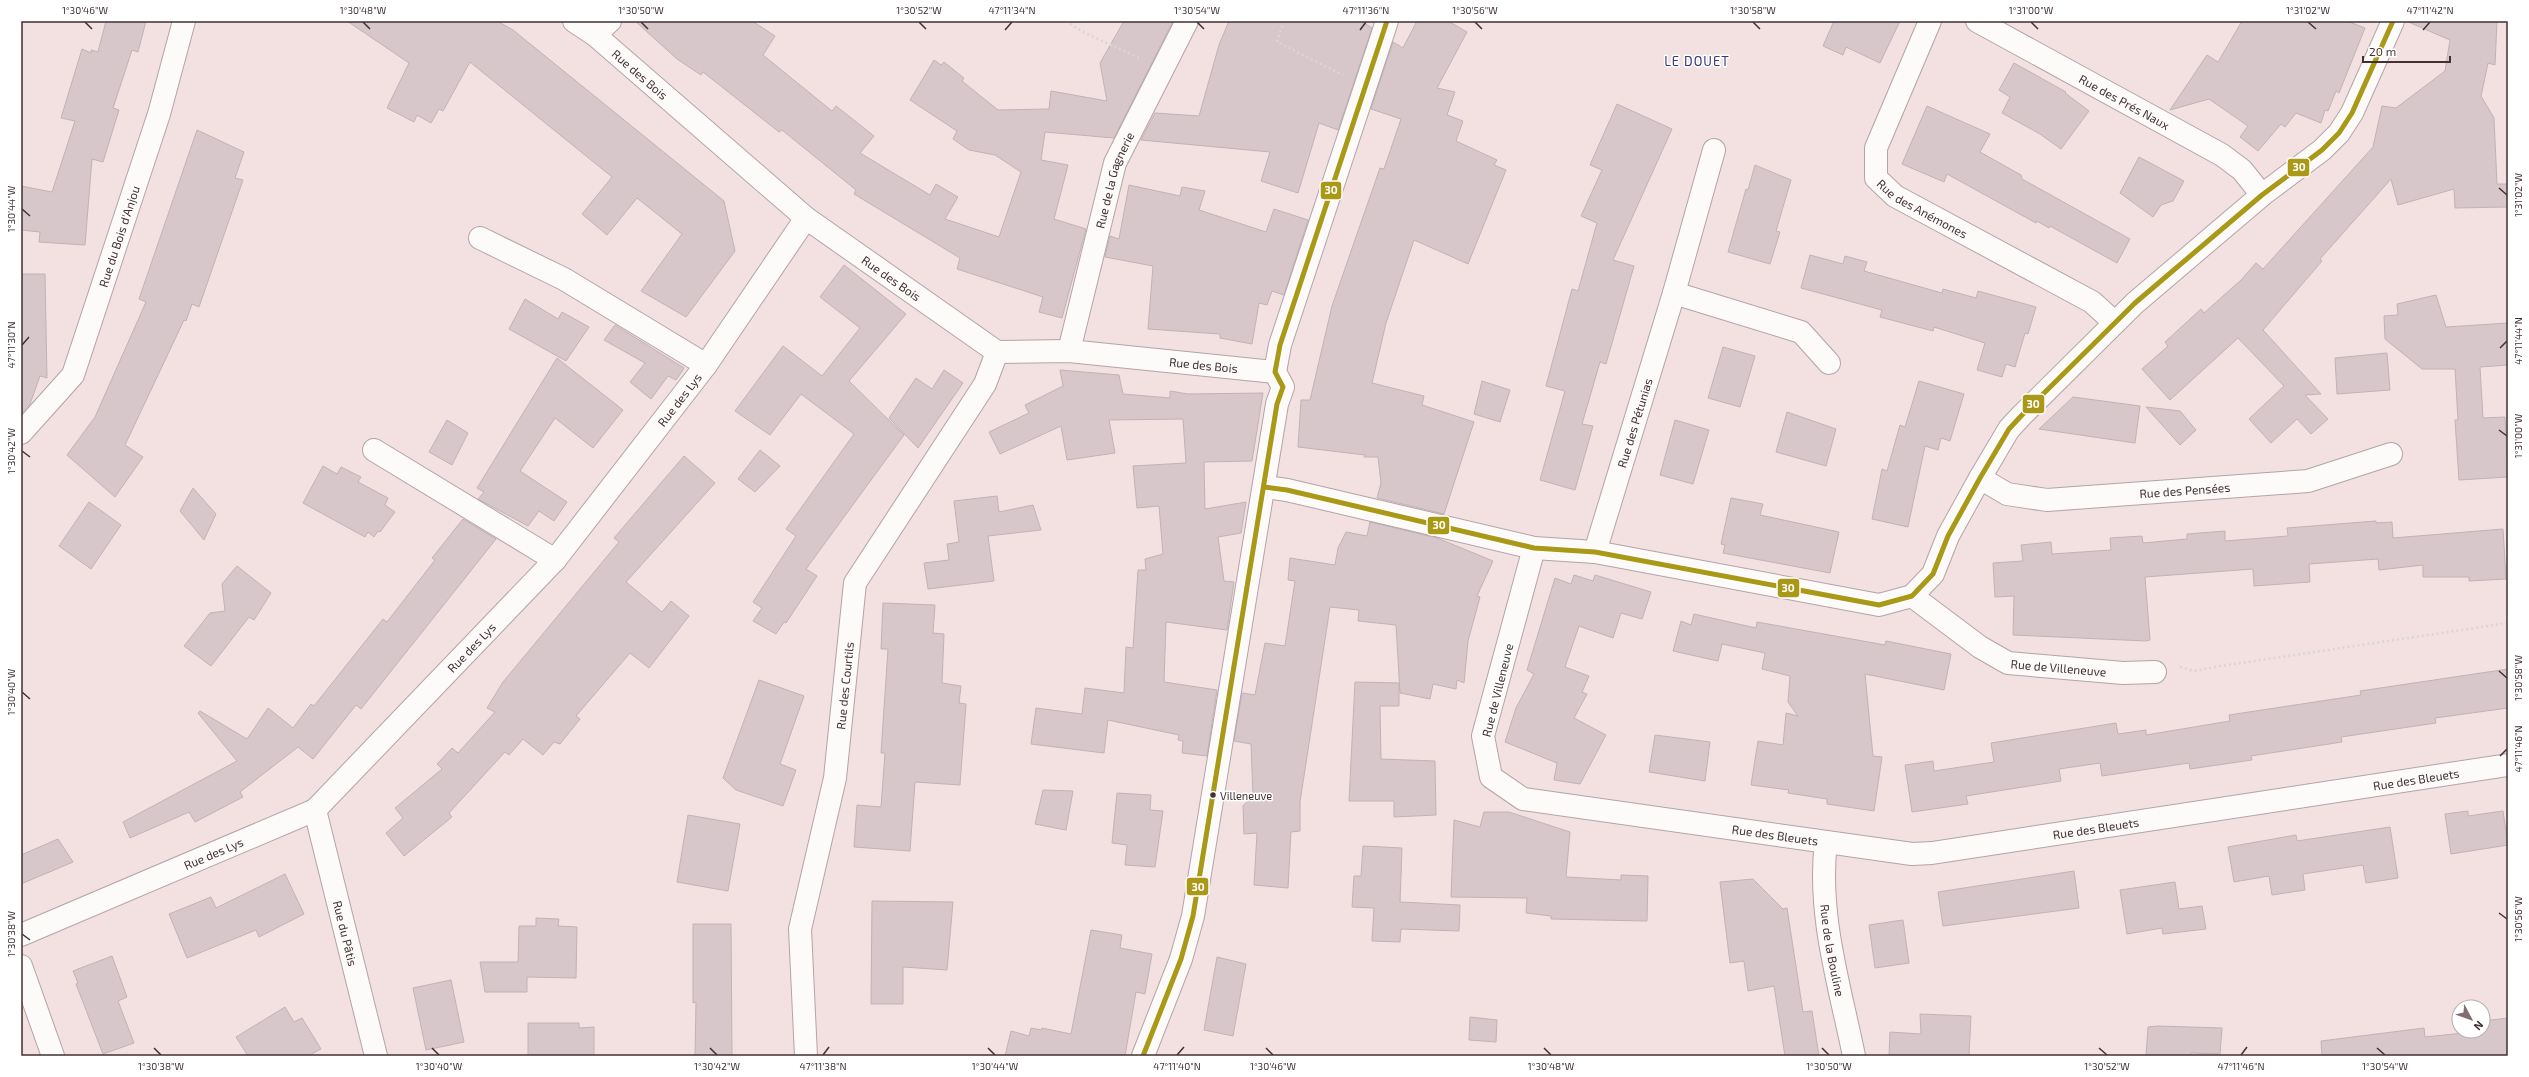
<svg xmlns="http://www.w3.org/2000/svg" width="2529" height="1077" font-family="'Exo 2',sans-serif">
  <style>
    .building { fill: #d7c7ca; stroke: #c2b2b6 }
    .lines { fill: none; stroke-linecap: round; stroke-linejoin: round }
    .minor-casing { stroke: #b4a4a5; stroke-width: 24 }
    .path { stroke: #dad5d5; stroke-width: 2.5; stroke-dasharray: 2 3; stroke-linecap: butt }
    .minor { stroke: #fdfafa; stroke-width: 22 }
    .bus-1-casing { stroke: #fff; stroke-width: 8 }
    .bus-1 { stroke: #aa9817; stroke-width: 5 }
    .ticks { fill: none; stroke: #423133; stroke-width: 1.5 }
    .bus-dot { fill: #423133; stroke: #fff; stroke-width: 1.5 }
    .labels { text-anchor: middle; dominant-baseline: central; stroke-width: 3; stroke-linejoin: round; paint-order: stroke }
    .bus-label { font-size: 11px; fill: #423133; stroke: #fff; text-anchor: start }
    .street-label { font-size: 12px; fill: #423133; stroke: #fff }
    .neighbourhood-label { font-size: 13px; letter-spacing: 1px; fill: #363975; stroke: #fff }
    .line-badge { stroke: #fff; stroke-width: 1.5 }
    .badge-label { font-size: 11px; text-anchor: middle; font-weight: bold; fill: #fff }
    .neatline { fill: none; stroke: #423133; stroke-width: 1.5 }
    .ticks-label { font-size: 10px; text-anchor: middle; fill: #423133 }
  </style>
  <rect width="100%" height="100%" fill="#f3e0e1"/>
  <g class="building">
    <polygon points="106,21 146,21 138,52 132,50 113,108 119,110 103,162 92,159 85,245 39,242 40,232 21,230 21,186 52,192 75,121 61,118 82,49 91,53 91,50 98,52"/>
    <polygon points="347,21 497,21 513,30 724,201 735,251 686,317 641,291 682,234 637,198 607,235 582,214 612,177 470,62 443,111 439,109 431,123 417,115 414,122 387,108 409,63"/>
    <polygon points="635,21 752,21 775,36 763,55 832,111 836,106 874,136 860,153 930,195 936,184 958,197 945,219 999,237 1021,172 995,155 969,150 953,139 957,131 910,100 934,60 941,65 944,62 964,78 962,81 998,110 1049,109 1051,91 1107,101 1100,63 1124,21 1173,21 1114,138 1045,132 1041,160 1068,165 1054,219 1086,229 1062,318 1039,312 1043,297 957,269 960,258 854,194 856,190 782,130 779,132 703,72 701,75 677,59"/>
    <polygon points="1229,21 1361,21 1372,28 1338,130 1319,123 1298,193 1261,181 1270,152 1141,140 1155,113 1199,116 1219,45"/>
    <polygon points="1417,21 1448,21 1467,32 1437,88 1455,92 1447,115 1463,121 1456,141 1497,160 1494,165 1506,170 1468,264 1414,240 1386,323 1372,383 1424,396 1422,405 1474,422 1444,514 1377,498 1381,483 1378,457 1364,457 1365,455 1298,447 1301,400 1310,400 1332,306 1380,168 1384,169 1401,119 1371,109 1393,42 1403,48"/>
    <polygon points="1834,21 1900,21 1880,63 1846,47 1843,55 1823,46"/>
    <polygon points="2242,21 2347,21 2365,28 2339,93 2336,91 2328,111 2325,110 2321,123 2296,113 2285,127 2281,124 2258,151 2240,137 2248,126 2209,99 2170,110 2207,55 2218,62"/>
    <polygon points="2406,21 2497,21 2495,65 2488,63 2481,96 2494,118 2497,184 2508,184 2508,207 2455,208 2454,189 2398,205 2391,179 2320,259 2322,261 2263,330 2321,394 2305,395 2328,419 2311,434 2297,419 2271,443 2249,419 2284,386 2238,338 2170,400 2142,369 2168,346 2165,342 2201,309 2204,313 2241,280 2256,263 2263,269 2373,147 2382,106 2396,108 2445,71 2450,40"/>
    <polygon points="2014,63 2066,92 2065,93 2089,111 2061,149 2040,134 2002,113 2010,97 1999,90"/>
    <polygon points="1617,104 1672,129 1613,260 1634,266 1606,364 1600,362 1582,424 1593,426 1575,490 1540,480 1565,391 1546,386 1572,289 1578,291 1597,223 1581,216 1602,170 1590,165"/>
    <polygon points="1927,106 1990,134 1980,152 2021,175 2022,179 2130,239 2117,263 2050,226 2049,228 2037,221 2036,223 1947,174 1944,182 1902,164"/>
    <polygon points="197,130 244,152 235,178 243,180 199,307 192,304 186,321 184,320 125,445 143,457 115,497 67,455 95,417 146,302 139,299"/>
    <polygon points="2139,157 2184,181 2173,201 2161,205 2153,217 2120,193"/>
    <polygon points="1755,165 1791,180 1776,231 1780,232 1770,264 1728,252 1746,189 1748,190"/>
    <polygon points="1129,185 1180,196 1182,187 1205,191 1199,210 1266,232 1274,209 1308,220 1284,295 1272,291 1267,305 1259,303 1252,344 1220,338 1220,334 1148,329 1153,266 1105,257 1110,236 1119,239"/>
    <polygon points="1810,255 1843,264 1845,256 1867,262 1864,271 1942,293 1943,289 1976,298 1978,291 2036,307 2028,334 2025,333 2015,367 2006,364 2002,377 1977,370 1985,343 1934,327 1933,331 1880,317 1882,310 1801,288"/>
    <polygon points="844,265 906,314 849,381 904,435 806,569 817,576 786,623 784,622 776,634 753,621 762,608 753,602 796,536 786,529 854,434 801,394 770,435 735,411 783,346 822,376 860,328 820,297"/>
    <polygon points="21,274 45,274 47,378 40,376 30,404 21,414"/>
    <polygon points="2436,295 2446,327 2508,323 2508,365 2480,367 2483,418 2505,417 2508,477 2459,480 2455,420 2458,420 2455,369 2422,369 2385,339 2384,316 2398,315 2397,304"/>
    <polygon points="525,299 558,319 562,312 589,327 566,361 509,329"/>
    <polygon points="615,325 684,368 676,380 668,376 651,399 630,382 645,363 604,340"/>
    <polygon points="1723,347 1755,356 1740,407 1708,398"/>
    <polygon points="2387,353 2390,390 2337,394 2335,358"/>
    <polygon points="557,358 623,410 593,448 555,418 520,471 567,502 554,521 539,511 528,526 478,499 484,492 477,488"/>
    <polygon points="944,370 963,383 918,448 889,418 916,378 932,389"/>
    <polygon points="1060,370 1119,375 1123,394 1170,398 1170,391 1188,394 1263,393 1252,461 1204,462 1205,509 1246,502 1241,533 1218,537 1224,581 1234,582 1227,630 1166,622 1164,682 1217,690 1207,756 1182,753 1183,741 1178,740 1179,735 1108,720 1104,753 1031,744 1036,708 1082,714 1085,688 1124,693 1126,647 1133,648 1138,570 1146,570 1145,559 1163,554 1159,506 1137,508 1133,466 1186,463 1183,419 1109,420 1115,453 1067,460 1061,426 1000,454 989,432 1029,413 1025,405 1063,386"/>
    <polygon points="1482,381 1510,390 1500,422 1474,414"/>
    <polygon points="1919,381 1964,394 1950,441 1941,438 1938,450 1925,446 1908,527 1872,519 1882,469 1887,471 1900,425 1905,427"/>
    <polygon points="2073,397 2140,406 2135,443 2039,429"/>
    <polygon points="2146,407 2180,411 2196,430 2180,445"/>
    <polygon points="1787,412 1836,429 1826,466 1776,452"/>
    <polygon points="447,420 468,433 452,465 429,452"/>
    <polygon points="1675,420 1709,430 1693,484 1660,475"/>
    <polygon points="760,450 780,466 755,492 738,479"/>
    <polygon points="684,456 715,483 626,582 662,612 671,601 689,616 649,668 630,653 576,716 580,719 560,744 554,742 543,755 523,739 509,755 505,752 449,813 452,817 404,856 386,833 403,818 395,808 442,769 437,764 452,748 458,753 495,712 487,708 503,682 619,542 614,538"/>
    <polygon points="323,466 337,474 341,467 361,477 358,482 388,498 385,505 395,512 380,532 378,531 374,537 368,532 365,537 303,503"/>
    <polygon points="193,488 216,514 204,540 180,511"/>
    <polygon points="997,496 999,512 1033,505 1041,530 988,536 994,581 928,589 924,563 949,560 947,544 959,542 954,501"/>
    <polygon points="1731,498 1763,504 1760,515 1839,532 1830,573 1723,553 1725,545 1721,544"/>
    <polygon points="89,502 121,525 91,569 59,546"/>
    <polygon points="463,519 496,539 361,709 356,705 313,759 298,747 240,792 243,797 195,822 189,812 130,838 123,822 237,761 198,713 200,711 247,739 268,708 293,728 311,704 314,706 383,619 387,622 435,560 432,558"/>
    <polygon points="2376,521 2376,523 2392,522 2393,538 2503,529 2506,579 2469,581 2469,577 2423,577 2423,565 2379,570 2378,559 2309,564 2310,582 2254,586 2253,569 2145,577 2150,640 2146,641 2013,635 2014,596 1995,597 1993,563 2023,561 2021,545 2051,542 2052,554 2111,550 2110,538 2142,536 2143,543 2187,539 2187,534 2225,531 2225,541 2288,536 2287,528"/>
    <polygon points="1370,522 1437,538 1493,561 1477,596 1480,597 1468,641 1464,683 1457,680 1456,689 1433,684 1430,699 1400,693 1396,625 1358,621 1359,610 1330,607 1300,802 1300,831 1291,832 1288,888 1254,885 1257,833 1244,834 1243,806 1253,795 1251,744 1234,741 1242,693 1255,695 1265,643 1285,646 1295,581 1288,580 1290,558 1335,565 1338,548 1346,532 1367,536"/>
    <polygon points="237,566 271,593 254,620 249,617 211,666 184,646 210,613 225,611 222,584"/>
    <polygon points="1574,575 1593,581 1595,575 1651,592 1642,619 1621,613 1613,638 1579,626 1565,667 1589,676 1582,692 1587,694 1574,718 1606,735 1580,784 1554,780 1557,763 1505,742 1516,708 1534,674 1527,670 1555,578 1571,584"/>
    <polygon points="883,603 935,605 933,633 944,634 942,683 961,686 959,703 966,704 960,785 915,782 910,851 854,847 857,805 881,807 885,753 881,753 888,649 881,649"/>
    <polygon points="1694,614 1756,628 1757,622 1885,645 1886,641 1951,654 1944,690 1865,674 1873,756 1882,757 1874,811 1827,804 1827,799 1788,793 1789,790 1751,785 1758,741 1783,745 1786,713 1798,716 1788,702 1790,676 1762,669 1765,653 1722,644 1718,661 1673,651 1681,621 1691,625"/>
    <polygon points="2508,669 2508,708 2435,718 2436,723 2341,737 2342,742 2251,756 2252,760 2190,769 2189,763 2102,776 2100,763 2059,769 2061,781 1966,796 1968,804 1912,812 1905,765 1933,761 1934,771 1994,762 1991,743 2116,723 2118,734 2146,730 2146,735 2230,721 2229,715 2361,695 2360,691"/>
    <polygon points="759,680 804,696 780,764 796,770 783,806 736,790 723,778"/>
    <polygon points="1355,682 1399,683 1399,706 1380,706 1381,759 1435,761 1436,815 1394,817 1394,801 1349,801"/>
    <polygon points="1655,735 1710,742 1705,781 1649,772"/>
    <polygon points="1043,790 1073,791 1066,830 1035,824"/>
    <polygon points="1117,793 1151,795 1150,810 1163,811 1155,867 1125,865 1127,845 1112,843"/>
    <polygon points="2468,811 2468,816 2503,811 2508,845 2451,854 2445,814"/>
    <polygon points="1484,812 1509,812 1570,832 1566,877 1621,880 1621,875 1648,876 1647,921 1551,919 1551,916 1526,913 1527,898 1451,897 1454,820 1480,827"/>
    <polygon points="688,815 740,824 728,891 677,882"/>
    <polygon points="2390,827 2398,878 2366,883 2363,865 2303,874 2305,890 2272,895 2269,876 2234,882 2228,847 2296,835 2297,841"/>
    <polygon points="58,839 73,862 21,884 21,855"/>
    <polygon points="1363,846 1402,848 1400,902 1460,905 1459,931 1401,929 1400,942 1372,941 1374,908 1352,907 1354,876 1361,876"/>
    <polygon points="2074,871 2079,908 1943,926 1938,892"/>
    <polygon points="285,874 304,914 259,937 256,930 187,958 169,914 211,897 216,908"/>
    <polygon points="1753,879 1783,909 1787,908 1803,1012 1812,1011 1819,1056 1785,1056 1774,986 1748,991 1744,961 1730,963 1720,882"/>
    <polygon points="2175,882 2179,909 2202,906 2206,929 2163,934 2162,928 2127,934 2120,890"/>
    <polygon points="872,901 953,902 947,970 903,967 903,1004 871,1004"/>
    <polygon points="536,918 559,919 558,926 577,927 576,978 527,977 527,992 485,992 480,962 518,962 519,926 536,926"/>
    <polygon points="1903,920 1909,963 1875,968 1869,925"/>
    <polygon points="693,924 731,924 732,1056 695,1056 696,1002 693,1003"/>
    <polygon points="1091,930 1122,935 1120,948 1152,954 1145,994 1136,992 1125,1056 1005,1056 1011,1031 1029,1036 1031,1028 1041,1030 1042,1028 1071,1034"/>
    <polygon points="112,956 127,997 118,1001 134,1043 103,1054 76,984 78,983 73,971"/>
    <polygon points="1217,957 1246,964 1233,1036 1204,1030"/>
    <polygon points="451,980 464,1042 426,1050 413,988"/>
    <polygon points="285,1007 294,1022 302,1018 321,1049 308,1056 248,1056 236,1037"/>
    <polygon points="1920,1014 1971,1016 1969,1056 1889,1056 1890,1032 1921,1034"/>
    <polygon points="1470,1017 1497,1020 1496,1042 1469,1040"/>
    <polygon points="2508,1018 2508,1056 2322,1056 2321,1041 2424,1028 2425,1037 2483,1031 2483,1021"/>
    <polygon points="528,1023 579,1023 579,1028 594,1027 594,1056 528,1056"/>
    <polygon points="2158,1026 2222,1028 2220,1054 2191,1053 2191,1056 2146,1056 2148,1027"/>
  </g>
  <g class="lines">
    <defs>
      <g id="minor">
        <path id="s1" d="M574 21 595 35 806 218 997 352 1069 351 1275 372"/>
        <path id="s2" d="M1930 21 1876 148V178L1895 196 2092 302 2114 322"/>
        <path id="s3" d="M1977 21 2222 155 2242 170 2262 195"/>
        <polyline points="595,35 610,21"/>
        <polyline points="480,238 564,279 706,365"/>
        <polyline points="1674,293 1801,332 1829,363"/>
        <path id="s4" d="M1069 351 1115 163 1187 21"/>
        <path id="s5" d="M21 433 73 375 159 114 184 21"/>
        <polyline points="374,450 555,560"/>
        <path id="s6" d="M1980 478 2007 494 2047 500 2308 481 2391 454"/>
        <polyline points="1265,487 1287,490 1534,548 1595,552 1879,605 1912,596 1933,574 1948,536 1980,478 2009,429 2022,415 2135,303 2262,195 2322,150 2339,133 2352,113 2393,21"/>
        <path id="s7" d="M1534 548 1483 736 1491 777 1523 799 1912 854 1932 853 2508 765"/>
        <path id="s8" d="M1595 552 1674 293 1714 150"/>
        <path id="s9" d="M1912 596 1980 647 2008 663 2123 673 2155 672"/>
        <path id="s10" d="M315 810 376 1056"/>
        <path id="s11" d="M1826 842C1817 914 1840 987 1854 1056"/>
        <path id="s12" d="M21 935 315 810 555 560 706 365 806 218"/>
        <polyline points="21,966 53,1056"/>
        <path id="s13" d="M806 1056 800 929 835 778 855 583 985 384 997 352"/>
        <polyline points="1143,1056 1181,959 1193,916 1277,404 1283,387 1275,372 1280,345 1387,21"/>
      </g>
    </defs>
    <use href="#minor" class="minor-casing"/>
    <g class="path">
      <polyline points="1066,21 1083,32 1139,58"/>
      <polyline points="1284,21 1277,42 1343,75"/>
      <polyline points="2180,667 2194,671 2221,666 2508,623"/>
    </g>
    <use href="#minor" class="minor"/>
    <defs>
      <g id="bus-1">
        <polyline points="1265,487 1287,490 1534,548 1595,552 1879,605 1912,596 1933,574 1948,536 1980,478 2009,429 2022,415 2135,303 2262,195 2322,150 2339,133 2352,113 2393,21"/>
        <polyline points="1143,1056 1181,959 1193,916 1277,404 1283,387 1275,372 1280,345 1387,21"/>
      </g>
    </defs>
    <use href="#bus-1" class="bus-1-casing"/>
    <use href="#bus-1" class="bus-1"/>
  </g>
  <path class="ticks" d="M85 22 92 29M363 22 370 29M641 22 648 29M919 22 926 29M1197 22 1204 29M1475 22 1482 29M1753 22 1760 29M2031 22 2038 29M2308 22 2316 29M1005 30 1012 22M1360 30 1366 22M2423 30 2430 22M2499 188 2507 195M22 209 30 216M22 345 29 337M2500 348 2507 341M2499 430 2507 436M22 451 30 457M2499 671 2507 678M22 692 30 699M2500 756 2507 749M2499 913 2507 919M22 934 30 940M154 1048 161 1055M432 1048 439 1055M710 1048 717 1055M988 1048 995 1055M1266 1048 1273 1055M1544 1048 1551 1055M1822 1048 1829 1055M2099 1048 2107 1055M2377 1048 2385 1055M823 1055 829 1047M1177 1055 1184 1047M2241 1055 2247 1047"/>
  <circle class="bus-dot" cx="1213" cy="795" r="3.5"/>
  <g class="labels">
    <g class="bus-label">
      <text x="1220" y="795">Villeneuve</text>
    </g>
    <g class="street-label">
      <text stroke="none"><textPath href="#s1" startOffset="85">Rue des Bois</textPath></text>
      <text stroke="none"><textPath href="#s3" startOffset="168">Rue des Prés Naux</textPath></text>
      <text stroke="none"><textPath href="#s4" startOffset="177">Rue de la Gagnerie</textPath></text>
      <text stroke="none"><textPath href="#s2" startOffset="224">Rue des Anémones</textPath></text>
      <text stroke="none"><textPath href="#s5" startOffset="224">Rue du Bois d'Anjou</textPath></text>
      <text stroke="none"><textPath href="#s1" startOffset="409">Rue des Bois</textPath></text>
      <text stroke="none"><textPath href="#s1" startOffset="745">Rue des Bois</textPath></text>
      <text stroke="none"><textPath href="#s12" startOffset="869">Rue des Lys</textPath></text>
      <text stroke="none"><textPath href="#s8" startOffset="135">Rue des Pétunias</textPath></text>
      <text stroke="none"><textPath href="#s6" startOffset="210">Rue des Pensées</textPath></text>
      <text stroke="none"><textPath href="#s12" startOffset="545">Rue des Lys</textPath></text>
      <text stroke="none"><textPath href="#s9" startOffset="168">Rue de Villeneuve</textPath></text>
      <text stroke="none"><textPath href="#s13" startOffset="375">Rue des Courtils</textPath></text>
      <text transform="translate(1497 690) rotate(-76)">Rue de Villeneuve</text>
      <text stroke="none"><textPath href="#s7" startOffset="1178">Rue des Bleuets</textPath></text>
      <text stroke="none"><textPath href="#s7" startOffset="854">Rue des Bleuets</textPath></text>
      <text stroke="none"><textPath href="#s7" startOffset="530">Rue des Bleuets</textPath></text>
      <text stroke="none"><textPath href="#s12" startOffset="209">Rue des Lys</textPath></text>
      <text stroke="none"><textPath href="#s10" startOffset="127">Rue du Pâtis</textPath></text>
      <text stroke="none"><textPath href="#s11" startOffset="109">Rue de la Bouline</textPath></text>
    </g>
    <g class="neighbourhood-label">
      <text x="1697" y="61">LE DOUET</text>
    </g>
  </g>
  <g class="line-badge">
    <rect x="2287" y="158" width="23" height="19" rx="4" fill="#aa9817"/>
    <rect x="1320" y="181" width="22" height="19" rx="4" fill="#aa9817"/>
    <rect x="2022" y="394" width="23" height="20" rx="4" fill="#aa9817"/>
    <rect x="1427" y="516" width="23" height="19" rx="4" fill="#aa9817"/>
    <rect x="1777" y="578" width="23" height="20" rx="4" fill="#aa9817"/>
    <rect x="1186" y="877" width="23" height="19" rx="4" fill="#aa9817"/>
  </g>
  <g class="badge-label">
    <text x="2299" y="171">30</text>
    <text x="1331" y="194">30</text>
    <text x="2033" y="408">30</text>
    <text x="1439" y="529">30</text>
    <text x="1788" y="592">30</text>
    <text x="1198" y="891">30</text>
  </g>
  <rect width="2529" height="1077" fill="none" stroke="#ffffff" stroke-width="44"/>
  <g transform="translate(2471 1019) rotate(131)"><circle r="19" fill="#ffffff" stroke="#b3adad"/>
  <path d="M0-3L7 15L0 10L-7 15Z" fill="#806e70"/>
  <text y="-6" font-size="11" font-weight="bold" text-anchor="middle" fill="#423133">N</text>
  </g>
  <path d="M2363 56v6h87v-6" fill="none" stroke="#423133" stroke-width="2"/>
  <text x="2369" y="56" font-size="12" fill="#423133" stroke="#ffffff" stroke-width="3" paint-order="stroke">20 m</text>
  <rect x="22" y="22" width="2485" height="1033" class="neatline"/>
  <g class="ticks-label">
    <text x="85" y="14">1°30'46"W</text>
    <text x="363" y="14">1°30'48"W</text>
    <text x="641" y="14">1°30'50"W</text>
    <text x="919" y="14">1°30'52"W</text>
    <text x="1012" y="14">47°11'34"N</text>
    <text x="1197" y="14">1°30'54"W</text>
    <text x="1366" y="14">47°11'36"N</text>
    <text x="1475" y="14">1°30'56"W</text>
    <text x="1753" y="14">1°30'58"W</text>
    <text x="2031" y="14">1°31'00"W</text>
    <text x="2308" y="14">1°31'02"W</text>
    <text x="2430" y="14">47°11'42"N</text>
    <text transform="translate(2518 195) rotate(-90)" y="4">1°31'02"W</text>
    <text transform="translate(11 209) rotate(-90)" y="4">1°30'44"W</text>
    <text transform="translate(2518 341) rotate(-90)" y="4">47°11'44"N</text>
    <text transform="translate(11 345) rotate(-90)" y="4">47°11'30"N</text>
    <text transform="translate(2518 436) rotate(-90)" y="4">1°31'00"W</text>
    <text transform="translate(11 451) rotate(-90)" y="4">1°30'42"W</text>
    <text transform="translate(2518 678) rotate(-90)" y="4">1°30'58"W</text>
    <text transform="translate(11 692) rotate(-90)" y="4">1°30'40"W</text>
    <text transform="translate(2518 749) rotate(-90)" y="4">47°11'46"N</text>
    <text transform="translate(2518 919) rotate(-90)" y="4">1°30'56"W</text>
    <text transform="translate(11 934) rotate(-90)" y="4">1°30'38"W</text>
    <text x="161" y="1070">1°30'38"W</text>
    <text x="439" y="1070">1°30'40"W</text>
    <text x="717" y="1070">1°30'42"W</text>
    <text x="823" y="1070">47°11'38"N</text>
    <text x="995" y="1070">1°30'44"W</text>
    <text x="1177" y="1070">47°11'40"N</text>
    <text x="1273" y="1070">1°30'46"W</text>
    <text x="1551" y="1070">1°30'48"W</text>
    <text x="1829" y="1070">1°30'50"W</text>
    <text x="2107" y="1070">1°30'52"W</text>
    <text x="2241" y="1070">47°11'46"N</text>
    <text x="2385" y="1070">1°30'54"W</text>
  </g>
</svg>
